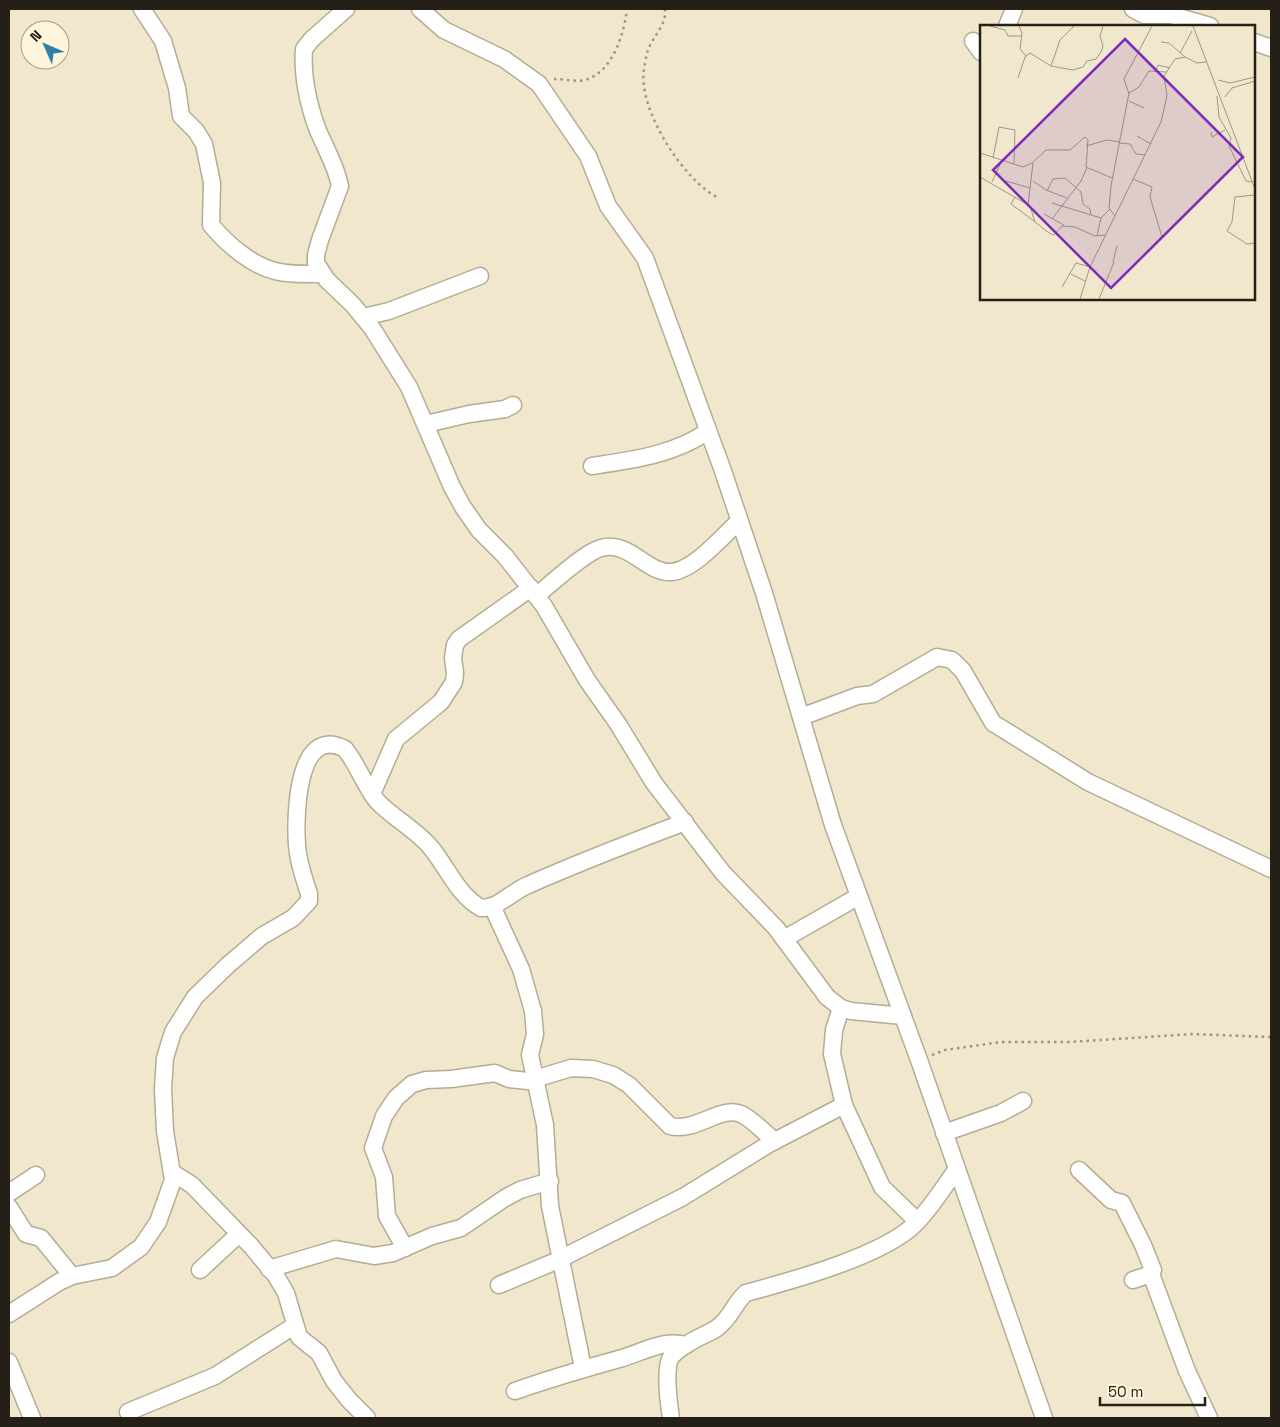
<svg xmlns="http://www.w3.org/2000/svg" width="1280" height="1427" font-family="'Space Grotesk',sans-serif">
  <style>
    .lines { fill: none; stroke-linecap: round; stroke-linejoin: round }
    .minor-casing { stroke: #b6ac93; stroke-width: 19 }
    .path { stroke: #9d9582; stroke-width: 2.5; stroke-dasharray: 2.5 4; stroke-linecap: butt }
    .minor { stroke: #fff; stroke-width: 16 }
    .inset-road { fill: none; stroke: #9f9784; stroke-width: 1 }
    .view { fill: #7b2cbf; fill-opacity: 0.15; stroke: #7b2cbf; stroke-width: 2.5 }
    .inset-edge { fill: none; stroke: #242017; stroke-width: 2.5 }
  </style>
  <rect width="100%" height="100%" fill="#f1e7cd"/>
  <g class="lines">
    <defs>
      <g id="minor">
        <path d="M142 9 163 41 177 88 181 116 196 131 204 144 212 183 211 225C227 244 251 265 275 271 290 275 307 274 322 274"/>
        <path d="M346 9 312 39 304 49C302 76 308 103 317 128 325 148 336 165 340 186L320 240 316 255V263L327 280 353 305 372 328 409 387 452 487 463 507 479 530 505 556 544 606 587 680 618 724 654 783 723 873 776 928 827 997 841 1008 851 1011 903 1016"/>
        <polyline points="420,9 444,30 504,59 539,84 588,156 608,206 645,258 723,471 764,593 833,825 919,1060 1044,1418"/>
        <polyline points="1133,9 1144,15 1171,15 1210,26"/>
        <polyline points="1007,26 1014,9"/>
        <polyline points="973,41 981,52"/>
        <polyline points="1254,42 1271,48"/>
        <polyline points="363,317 389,311 480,276"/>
        <polyline points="426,424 469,414 505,409 513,405"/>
        <path d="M592 466C632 460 674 455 708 431"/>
        <path d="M536 596C551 584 585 552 601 548 630 540 646 574 672 572 694 570 724 535 739 521"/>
        <polyline points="801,717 857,696 873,694 937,657 952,660 963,671 993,723 1088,782 1271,869"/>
        <polyline points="372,794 396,739 441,702 454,682 455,673 453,658 455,645 459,639 531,588"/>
        <polyline points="492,906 521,969 533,1011 535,1034 530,1055 545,1125 550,1206 583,1368"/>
        <polyline points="784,939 859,896"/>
        <polyline points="841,1008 834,1030 832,1054 844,1105 882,1187 917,1221"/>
        <polyline points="944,1133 1001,1113 1023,1101"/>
        <polyline points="1079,1170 1111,1200 1122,1203 1143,1245 1153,1270 1151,1274 1133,1280"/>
        <polyline points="173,1173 192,1185 251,1246 276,1276 286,1293 299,1337 319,1353 334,1381 349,1400 367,1418"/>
        <polyline points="9,1193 36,1175"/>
        <polyline points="9,1207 26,1234 41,1238 72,1276"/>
        <path d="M405 1248 387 1216 384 1177 373 1148 384 1116 396 1098 412 1084 426 1080 451 1079 495 1073 509 1079 528 1081 571 1068 593 1069 613 1075 629 1085 670 1126C694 1133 722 1105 741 1114 754 1120 764 1133 775 1141"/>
        <polyline points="269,1269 336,1249 374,1256 393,1253 432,1236 461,1228 505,1198 520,1190 550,1181"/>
        <polyline points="200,1270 239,1234"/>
        <polyline points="1151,1274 1187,1371 1209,1418"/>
        <polyline points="499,1285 556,1261 683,1197 769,1144 844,1105"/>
        <path d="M9 1314 59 1282 72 1276 112 1268 141 1247 158 1222 173 1180 165 1131 163 1089 165 1058 173 1032 195 997 228 965 262 936 293 918 309 901V894C304 878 298 862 297 845 295 818 296 723 345 749 358 765 364 785 377 801 394 819 417 830 432 849 448 869 458 895 481 908 497 909 513 891 528 885 580 862 632 842 685 822"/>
        <polyline points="9,1362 32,1418"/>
        <path d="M515 1391C549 1379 583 1369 619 1359 642 1353 661 1339 686 1345"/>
        <polyline points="128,1412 215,1376 294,1326"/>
        <path d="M671 1418C669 1405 664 1368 671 1357 675 1352 684 1346 689 1343 698 1337 708 1334 717 1328 732 1317 734 1303 746 1293 790 1281 883 1256 915 1224 931 1208 943 1188 957 1169"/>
      </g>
    </defs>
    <use href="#minor" class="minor-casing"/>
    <g class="path">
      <path d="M665 9C667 25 653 36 648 50 646 56 645 63 644 69 637 108 684 182 719 198"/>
      <path d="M554 79C564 79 576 82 585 80 613 72 624 34 627 9"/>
      <polyline points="932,1055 945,1050 1001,1042 1070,1042 1193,1034 1271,1037"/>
    </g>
    <use href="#minor" class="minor"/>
  </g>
  <g transform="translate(980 25)">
    <rect width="275" height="275" fill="#f1e7cd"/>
    <path class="inset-road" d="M10 1 25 5 28 11H41M39 1 42 8 40 24 46 31M213 1 275 164M181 17 189 18 205 32M200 28 212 6M71 41 80 15 94 1M176 46 178 40 190 43M38 53 45 32 50 28 71 41 93 45 103 42 107 36 116 34 121 27 123 21 120 11 123 1M238 55 250 58 275 52M149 69 144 54 172 1M237 71 239 92 251 113 249 121 266 156 272 157M245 72 252 63 275 56M149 76 164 83M231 107 232 112 245 105M157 111 171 119M139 118 150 119 156 129 165 130M106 121 127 115 140 117M0 128 43 142 52 138 66 125H90L105 112 108 115 106 142 132 153M13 133 19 102 35 105 34 138M0 152 50 181 55 197 69 208 74 210 82 201 95 202 115 211 125 210M153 154 172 162 170 172 182 212M26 156 50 163M53 156 66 165 87 173M12 157 22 135M67 166 73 154 85 153 101 167 103 179 110 184 111 190M275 170 255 172 252 197 247 206 267 219 275 218M35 172 31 179 54 196M72 178 121 193M48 180 53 138M64 189 84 200M135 191 129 183 131 161 149 68 159 62 169 46 187 47M72 194 101 156 107 143M117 211 121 193 130 184M133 237 137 221M91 249 105 256M82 262 96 238 110 242M100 274 110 242 181 97 187 71 184 51 195 34 205 32 217 38 226 37M119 274 134 237"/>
    <path class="view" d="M145 14 263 132 131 263 13 145Z"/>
    <rect width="275" height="275" class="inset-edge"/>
  </g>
  <rect width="1280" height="1427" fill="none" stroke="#242017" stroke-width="20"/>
  <g transform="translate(45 45) rotate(315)"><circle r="24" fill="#fff4da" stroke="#a79f8c"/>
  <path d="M0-4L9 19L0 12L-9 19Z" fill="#2c80b0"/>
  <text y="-8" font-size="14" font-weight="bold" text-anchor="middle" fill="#242017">N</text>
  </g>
  <path d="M1100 1397v8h105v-8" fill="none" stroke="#242017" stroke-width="2.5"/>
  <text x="1108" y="1397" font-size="15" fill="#242017" stroke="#fff4da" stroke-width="4" paint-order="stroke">50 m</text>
</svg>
